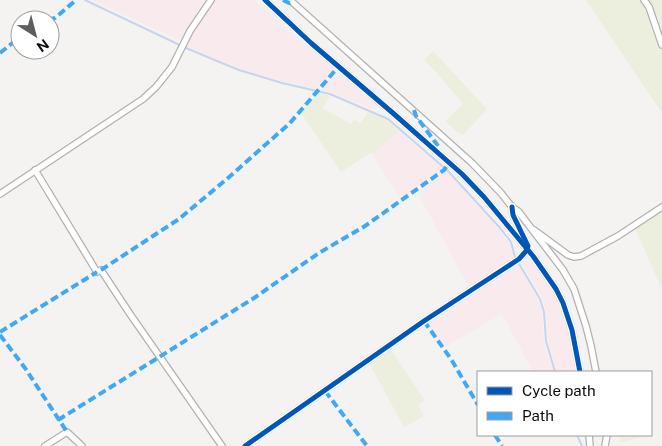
<svg xmlns="http://www.w3.org/2000/svg" width="662" height="446" font-family="'Public Sans',sans-serif">
  <style>
    .industrial { fill: #f9eaee }
    .green { fill: #eceede }
    .lines { fill: none; stroke-linecap: round; stroke-linejoin: round }
    .stream { stroke: #c7d4ee; stroke-width: 2 }
    .street-casing { stroke: #b2b1b0; stroke-width: 8 }
    .street { stroke: #fefdfd; stroke-width: 5.5 }
    .quiet { stroke: #3fa9f5; stroke-width: 4; stroke-dasharray: 8 4; stroke-linecap: butt }
    .cycleway-casing { stroke: #fff; stroke-width: 8 }
    .cycleway { stroke: #0057b8; stroke-width: 5 }
  </style>
  <rect width="100%" height="100%" fill="#f5f3f2"/>
  <g class="industrial">
    <polygon points="91,0 205,0 181,41"/>
    <polygon points="214,0 254,0 325,61 327,59 335,67 328,76 317,89 283,82 240,69 186,46"/>
    <polygon points="340,71 382,107 383,110 374,106 375,110 330,92 321,90 336,73"/>
    <polygon points="399,131 442,168 401,199 372,154"/>
    <polygon points="446,171 511,243 512,248 514,259 469,288 417,192"/>
    <polygon points="526,257 531,258 554,291 560,303 569,327 578,372 556,372 549,348 546,313 541,295 520,261"/>
    <polygon points="517,263 537,297 542,310 544,342 553,372 533,372 502,314 445,347 427,322"/>
  </g>
  <g class="green">
    <polygon points="586,0 662,0 662,113"/>
    <polygon points="433,51 487,109 463,135 458,133 445,121 463,104 438,74 424,60"/>
    <polygon points="319,93 330,96 322,108 351,124 354,120 361,123 368,112 388,121 399,131 372,154 370,153 341,172 301,113"/>
    <polygon points="662,210 662,289 635,228"/>
    <polygon points="390,348 425,401 418,405 424,416 404,427 369,363"/>
    <polygon points="619,435 639,435 640,438 620,442"/>
  </g>
  <g class="lines">
    <g class="stream">
      <polyline points="85,0 186,48 217,61 239,70 282,83 330,94 388,119 448,171 500,228 511,242 515,257 540,299 544,312 546,341 555,372"/>
      <polyline points="577,435 582,446"/>
    </g>
    <defs>
      <g id="street">
        <polyline points="265,0 311,43 394,114 462,174 484,197 533,256 556,289 563,303 572,330 580,372"/>
        <polyline points="290,0 472,163 501,193 512,207 518,211 563,270 574,289 586,326 591,346 596,372"/>
        <polyline points="644,0 649,7 662,45"/>
        <polyline points="35,170 97,272 101,270 130,314 222,446"/>
        <polyline points="0,194 143,99 156,87 172,67 190,31 211,0"/>
        <polyline points="534,230 568,255 574,257 581,256 618,236 662,207"/>
        <polyline points="589,435 590,446"/>
        <polyline points="45,446 67,432 82,446"/>
        <polyline points="245,446 424,321 519,259 527,250 528,246 513,215 512,207"/>
        <polyline points="605,446 607,435"/>
      </g>
    </defs>
    <use href="#street" class="street-casing"/>
    <use href="#street" class="street"/>
    <g class="quiet">
      <polyline points="283,0 289,3 292,2"/>
      <polyline points="48,20 55,18 76,0"/>
      <polyline points="0,53 20,37"/>
      <polyline points="414,110 416,116 438,146"/>
      <polyline points="101,270 179,219 228,178 290,123 339,66"/>
      <polyline points="424,321 451,359 478,405"/>
      <polyline points="0,332 97,272"/>
      <polyline points="0,335 25,368 67,432"/>
      <polyline points="325,391 367,446"/>
      <polyline points="58,420 254,298 319,253 365,226 444,170 449,163 448,160"/>
      <polyline points="495,435 502,446"/>
    </g>
    <defs>
      <g id="cycleway">
        <polyline points="265,0 311,43 394,114 462,174 484,197 533,256 556,289 563,303 572,330 580,372"/>
        <polyline points="245,446 424,321 519,259 527,250 528,246 513,215 512,207"/>
      </g>
    </defs>
    <use href="#cycleway" class="cycleway-casing"/>
    <use href="#cycleway" class="cycleway"/>
  </g>
  <rect x="477" y="371" width="175" height="65" fill="#ffffff" stroke="#9e9e9d"/>
  <rect x="487" y="387" width="25" height="8" fill="#0057b8" stroke="#9e9e9d"/>
  <text x="522" y="396" font-size="15" fill="#0d0c0b">Cycle path</text>
  <rect x="487" y="412" width="25" height="8" fill="#3fa9f5" stroke="#9e9e9d"/>
  <text x="522" y="421" font-size="15" fill="#0d0c0b">Path</text>
  <g transform="translate(35 35) rotate(144)"><circle r="24" fill="#ffffff" stroke="#9e9e9d"/>
  <path d="M0-4L9 19L0 12L-9 19Z" fill="#5e5d5c"/>
  <text y="-8" font-size="14" font-weight="bold" text-anchor="middle" fill="#0d0c0b">N</text>
  </g>
</svg>
